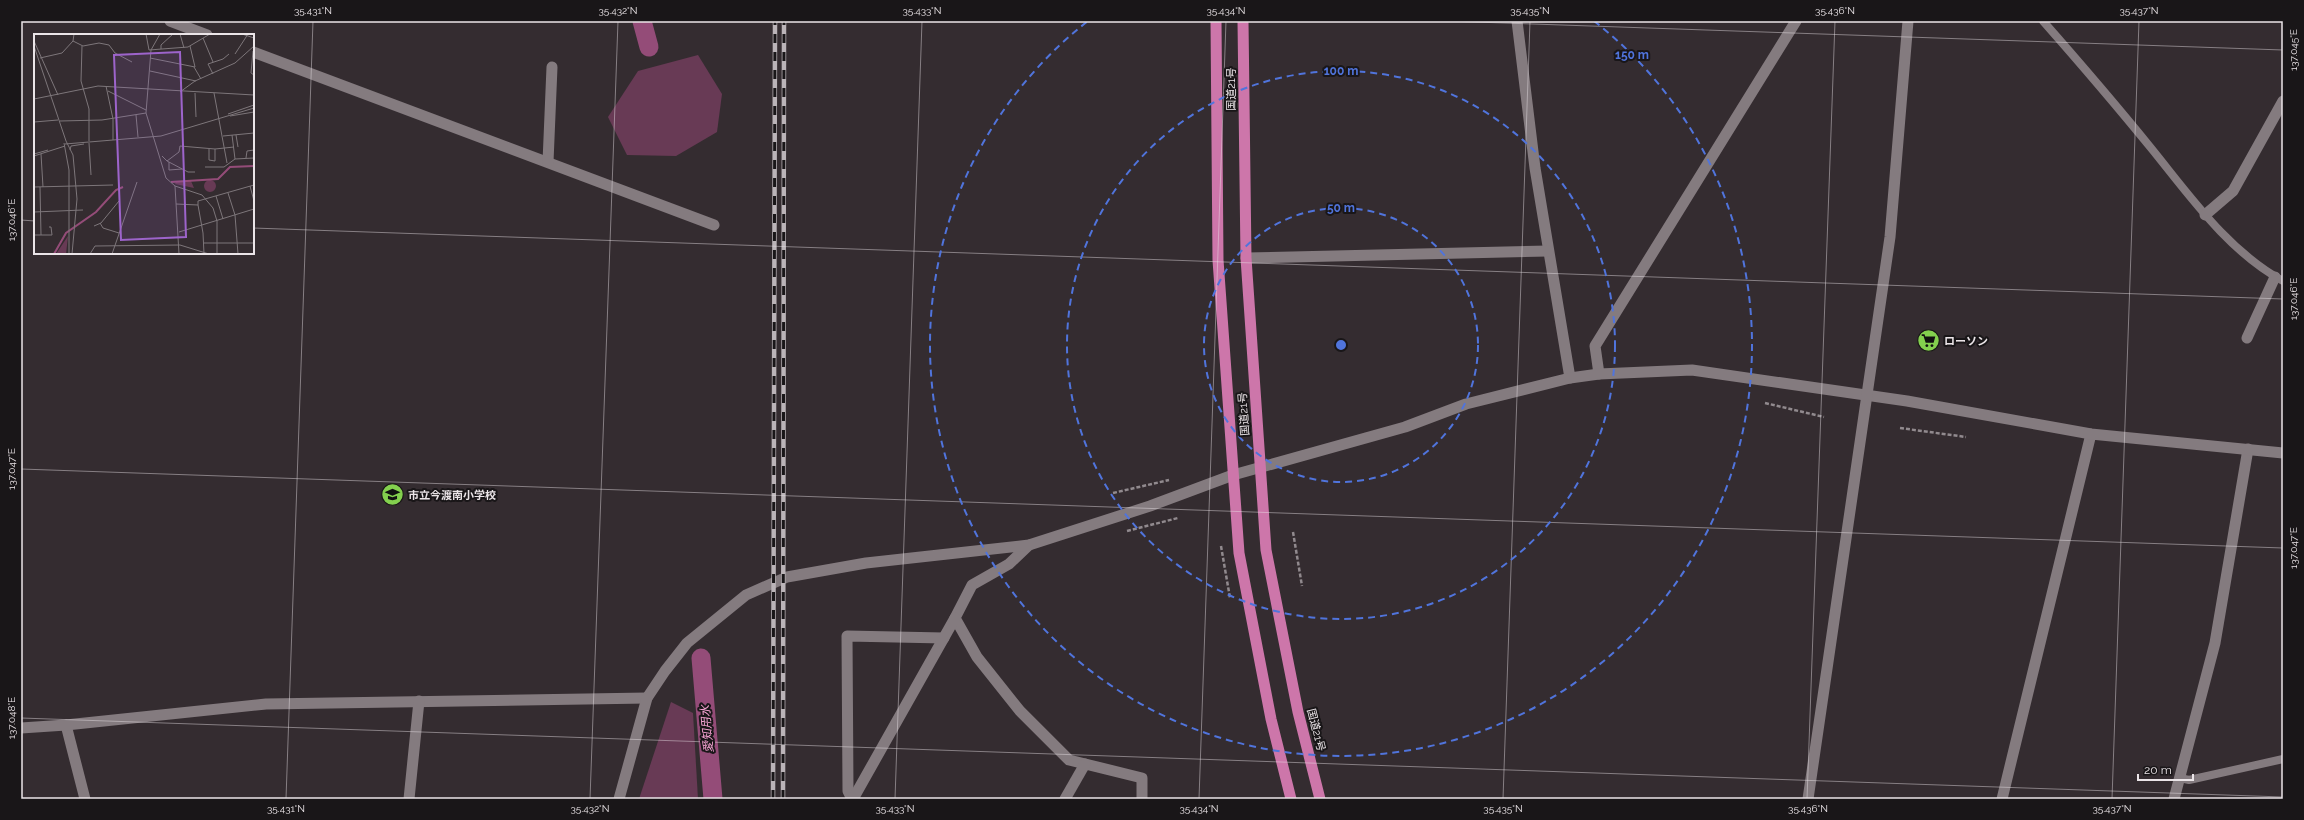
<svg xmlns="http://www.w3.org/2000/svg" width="2304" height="820" font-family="Raleway,'Noto Sans JP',sans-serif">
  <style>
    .green { fill: #683a55 }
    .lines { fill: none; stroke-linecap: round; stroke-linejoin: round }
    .canal { stroke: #944c78; stroke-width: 19 }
    .path { stroke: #918a8e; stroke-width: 2.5; stroke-dasharray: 4 2; stroke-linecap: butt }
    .service { stroke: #847b7f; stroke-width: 8 }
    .minor { stroke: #847b7f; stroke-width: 11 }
    .tertiary { stroke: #847b7f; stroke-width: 11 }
    .trunk { stroke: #cd76aa; stroke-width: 11 }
    .rail-casing { stroke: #bbb4b8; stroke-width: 4.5 }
    .rail { stroke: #191618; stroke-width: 3; stroke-dasharray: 9; stroke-linecap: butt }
    .ticks { fill: none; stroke: #ebe5e8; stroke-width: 1; stroke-opacity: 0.45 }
    .ring { fill: none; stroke: #5074dc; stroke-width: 2; stroke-dasharray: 7 5 }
    .labels { text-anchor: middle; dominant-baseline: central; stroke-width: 4; stroke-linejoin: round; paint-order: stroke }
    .street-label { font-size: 11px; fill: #ebe5e8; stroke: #191618 }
    .poi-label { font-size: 11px; font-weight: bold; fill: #ebe5e8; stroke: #191618; text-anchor: start }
    .water-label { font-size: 12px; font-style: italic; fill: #f6a4d3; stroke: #191618 }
    .inset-river { fill: none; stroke: #944c78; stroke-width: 2 }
    .inset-road { fill: none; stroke: #7d767a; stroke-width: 1 }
    .view { fill: #9d64cb; fill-opacity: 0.15; stroke: #9d64cb; stroke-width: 2 }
    .inset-edge { fill: none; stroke: #ebe5e8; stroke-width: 2 }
    .centre { fill: #5074dc; stroke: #191618; stroke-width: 2 }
    .ring-label { font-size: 12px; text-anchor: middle; font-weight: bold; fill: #5074dc; stroke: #191618; stroke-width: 4; stroke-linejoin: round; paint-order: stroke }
    .neatline { fill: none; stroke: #ebe5e8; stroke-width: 1.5 }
    .ticks-label { font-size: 10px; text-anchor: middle; fill: #ebe5e8 }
  </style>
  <rect width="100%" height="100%" fill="#342c30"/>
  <g class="green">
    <polygon points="698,55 722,94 717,132 676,156 627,155 608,117 638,71"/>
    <polygon points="671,702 693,713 698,799 639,799"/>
  </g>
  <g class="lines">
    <g class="canal">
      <polyline points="642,21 649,47"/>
      <polyline points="701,658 713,799"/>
    </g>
    <g class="path">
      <polyline points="1765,403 1824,417"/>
      <polyline points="1900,428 1966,437"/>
      <polyline points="1113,493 1169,480"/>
      <polyline points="1127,531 1178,518"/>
      <polyline points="1293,532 1302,586"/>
      <polyline points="1221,546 1230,598"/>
    </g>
    <g class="service">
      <path d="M2043 21C2080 63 2116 105 2151 148 2190 196 2228 251 2283 281"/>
      <polyline points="2180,778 2189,780 2283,759"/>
    </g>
    <g class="minor">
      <polyline points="170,21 207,35"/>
      <polyline points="1517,21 1535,168 1570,378"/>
      <polyline points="253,52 714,225"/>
      <polyline points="548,162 552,67"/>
      <polyline points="2205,215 2233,191 2283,101"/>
      <polyline points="1246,258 1548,251"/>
      <polyline points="2247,338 2275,277"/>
      <polyline points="1599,374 1595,346 1796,21"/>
      <polyline points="1029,545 1009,564 972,585 955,618 977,657 1020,711 1069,760 1142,778 1142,799"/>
      <polyline points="66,725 85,799"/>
      <polyline points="21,728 66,725 266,704 647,698"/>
      <polyline points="409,799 419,701"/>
      <polyline points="852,799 848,791 847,636 944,638"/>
      <polyline points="853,799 955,618"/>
      <polyline points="1065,799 1085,764"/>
      <polyline points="2002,799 2091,434"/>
      <polyline points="2174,799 2215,643 2248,449"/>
    </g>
    <g class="tertiary">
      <polyline points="619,799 647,698 665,671 687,643 746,595 787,577 866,563 1029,545 1150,506 1233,475 1405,427 1466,404 1570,378 1599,374 1692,370 1907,401 2091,434 2283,453"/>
      <polyline points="1808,799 1890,237 1908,21"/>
    </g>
    <g class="trunk">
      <polyline points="1216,21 1218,260 1239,553 1271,719 1291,799"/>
      <polyline points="1243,21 1246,258 1266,550 1298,712 1320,799"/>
    </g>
    <defs>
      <g id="rail">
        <polyline points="773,799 775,21"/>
        <polyline points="783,799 784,21"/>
      </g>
    </defs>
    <use href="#rail" class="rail-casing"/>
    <use href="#rail" class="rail"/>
  </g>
  <path class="ticks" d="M1446 21 2283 50M21 220 35 221M253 228 2283 299M21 469 2283 548M21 718 2283 797M286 799 313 21M590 799 618 21M895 799 922 21M1199 799 1226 21M1503 799 1530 21M1807 799 1835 21M2112 799 2139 21"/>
  <g class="ring">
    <circle cx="1341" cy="345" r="137"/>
    <circle cx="1341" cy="345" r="274"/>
    <path d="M1594 21A411 411 0 1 1 1088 21"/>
  </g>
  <defs>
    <symbol id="supermarket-disc" viewBox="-11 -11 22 22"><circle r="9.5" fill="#83d04e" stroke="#191618"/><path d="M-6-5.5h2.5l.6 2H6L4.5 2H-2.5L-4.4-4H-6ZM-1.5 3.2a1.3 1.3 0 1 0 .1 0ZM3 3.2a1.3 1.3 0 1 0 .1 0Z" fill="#111"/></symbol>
    <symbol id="school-disc" viewBox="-11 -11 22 22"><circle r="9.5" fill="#83d04e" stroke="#191618"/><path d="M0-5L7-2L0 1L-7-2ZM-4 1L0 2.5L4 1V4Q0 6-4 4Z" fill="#111"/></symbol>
  </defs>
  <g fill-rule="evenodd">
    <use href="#supermarket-disc" x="1916" y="328" width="25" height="25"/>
    <use href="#school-disc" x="380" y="482" width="25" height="25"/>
  </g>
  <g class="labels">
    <g class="street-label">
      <text transform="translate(1231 89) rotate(-90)">国道21号</text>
      <text transform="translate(1244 414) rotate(-94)">国道21号</text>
      <text transform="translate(1316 730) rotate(76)">国道21号</text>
    </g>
    <g class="poi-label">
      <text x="1944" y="341">ローソン</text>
      <text x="408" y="495">市立今渡南小学校</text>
    </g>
    <g class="water-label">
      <text transform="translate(707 729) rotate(-95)">愛知用水</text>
    </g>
  </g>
  <g transform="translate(34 34)">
    <rect width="220" height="220" fill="#342c30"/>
    <path d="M170 152a6 6 0 1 1 12 0a6 6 0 1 1-12 0ZM157 147 160 154 141 150 142 148ZM34 202 32 220H22Z" fill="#683a55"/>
    <path class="inset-river" d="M137 148 184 145 196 133 220 132M20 220 32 199 62 178 82 156 89 153"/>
    <path class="inset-road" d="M112 0 115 16 154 13 176 0M126 0 117 16 112 79 132 144 141 152 168 161 179 174 183 187V220M146 0 150 14M208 0 220 4M169 4 179 28M0 7 24 61M39 7 49 12 65 9 75 11 81 19 98 28M0 12 32 107 39 121 43 165 38 220M48 12 47 47 55 75V107M127 15V11L139 0M219 17 217 39 220 41M201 20 214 0M6 24 28 19 39 7 40 0M116 24 161 33 156 12M160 33 167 45M116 37 162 47M179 40 174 30 189 25 195 20M72 52 79 85V106M74 57 112 76M146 58 161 47 201 29 220 12M161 59 162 83M180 59 193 129M0 65 64 52 220 61M194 80 220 71M102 81 104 103M196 82 220 78M26 87 68 86 112 79M0 88 24 86M198 101 201 125M202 101 204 113M189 102 220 99M30 109 35 136V220M55 109 57 141M31 110 127 102 220 74M175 115V126L181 127V115M36 116 37 112 50 110M0 120 14 116M7 120 9 153M0 122 31 112M128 122 133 127 145 118 146 112 181 115 200 113M212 124 213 117 220 116M133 127 154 138H161M135 128V136L148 135M171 133H190L201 125 220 124M141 152 145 220M216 152 220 167M0 153 79 151M6 153 7 201M194 159 201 181 204 220M182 162 189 185M142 170 164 171V167L220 151M164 171 169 199 170 220M0 178 49 176M66 189 69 194 85 199M60 192 67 189 85 167M145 198 220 175M0 201H18L17 193H15M170 209H220M56 220 61 212 146 211 175 220M78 220 103 148"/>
    <path class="view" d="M146 18 152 203 87 206 80 21Z"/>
    <rect width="220" height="220" class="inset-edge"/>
  </g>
  <circle cx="1341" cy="345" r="6" class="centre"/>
  <g class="ring-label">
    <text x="1632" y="59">150 m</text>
    <text x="1341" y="75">100 m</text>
    <text x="1341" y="212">50 m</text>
  </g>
  <rect width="2304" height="820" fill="none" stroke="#191618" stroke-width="44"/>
  <path d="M2138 774v6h55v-6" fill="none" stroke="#ebe5e8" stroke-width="2"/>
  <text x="2144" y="774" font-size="12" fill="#ebe5e8" stroke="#191618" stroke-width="3" paint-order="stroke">20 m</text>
  <rect x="22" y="22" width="2260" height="776" class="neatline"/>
  <g class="ticks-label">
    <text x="313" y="14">35.431°N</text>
    <text x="618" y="14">35.432°N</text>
    <text x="922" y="14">35.433°N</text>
    <text x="1226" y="14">35.434°N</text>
    <text x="1530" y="14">35.435°N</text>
    <text x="1835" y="14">35.436°N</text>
    <text x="2139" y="14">35.437°N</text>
    <text transform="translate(2293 50) rotate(-90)" y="4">137.045°E</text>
    <text transform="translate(11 220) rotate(-90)" y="4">137.046°E</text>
    <text transform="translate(2293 299) rotate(-90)" y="4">137.046°E</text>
    <text transform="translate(11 469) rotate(-90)" y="4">137.047°E</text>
    <text transform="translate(2293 548) rotate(-90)" y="4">137.047°E</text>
    <text transform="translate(11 718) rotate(-90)" y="4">137.048°E</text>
    <text x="286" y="812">35.431°N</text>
    <text x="590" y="812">35.432°N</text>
    <text x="895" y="812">35.433°N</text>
    <text x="1199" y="812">35.434°N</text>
    <text x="1503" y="812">35.435°N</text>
    <text x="1808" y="812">35.436°N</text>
    <text x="2112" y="812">35.437°N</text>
  </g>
</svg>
